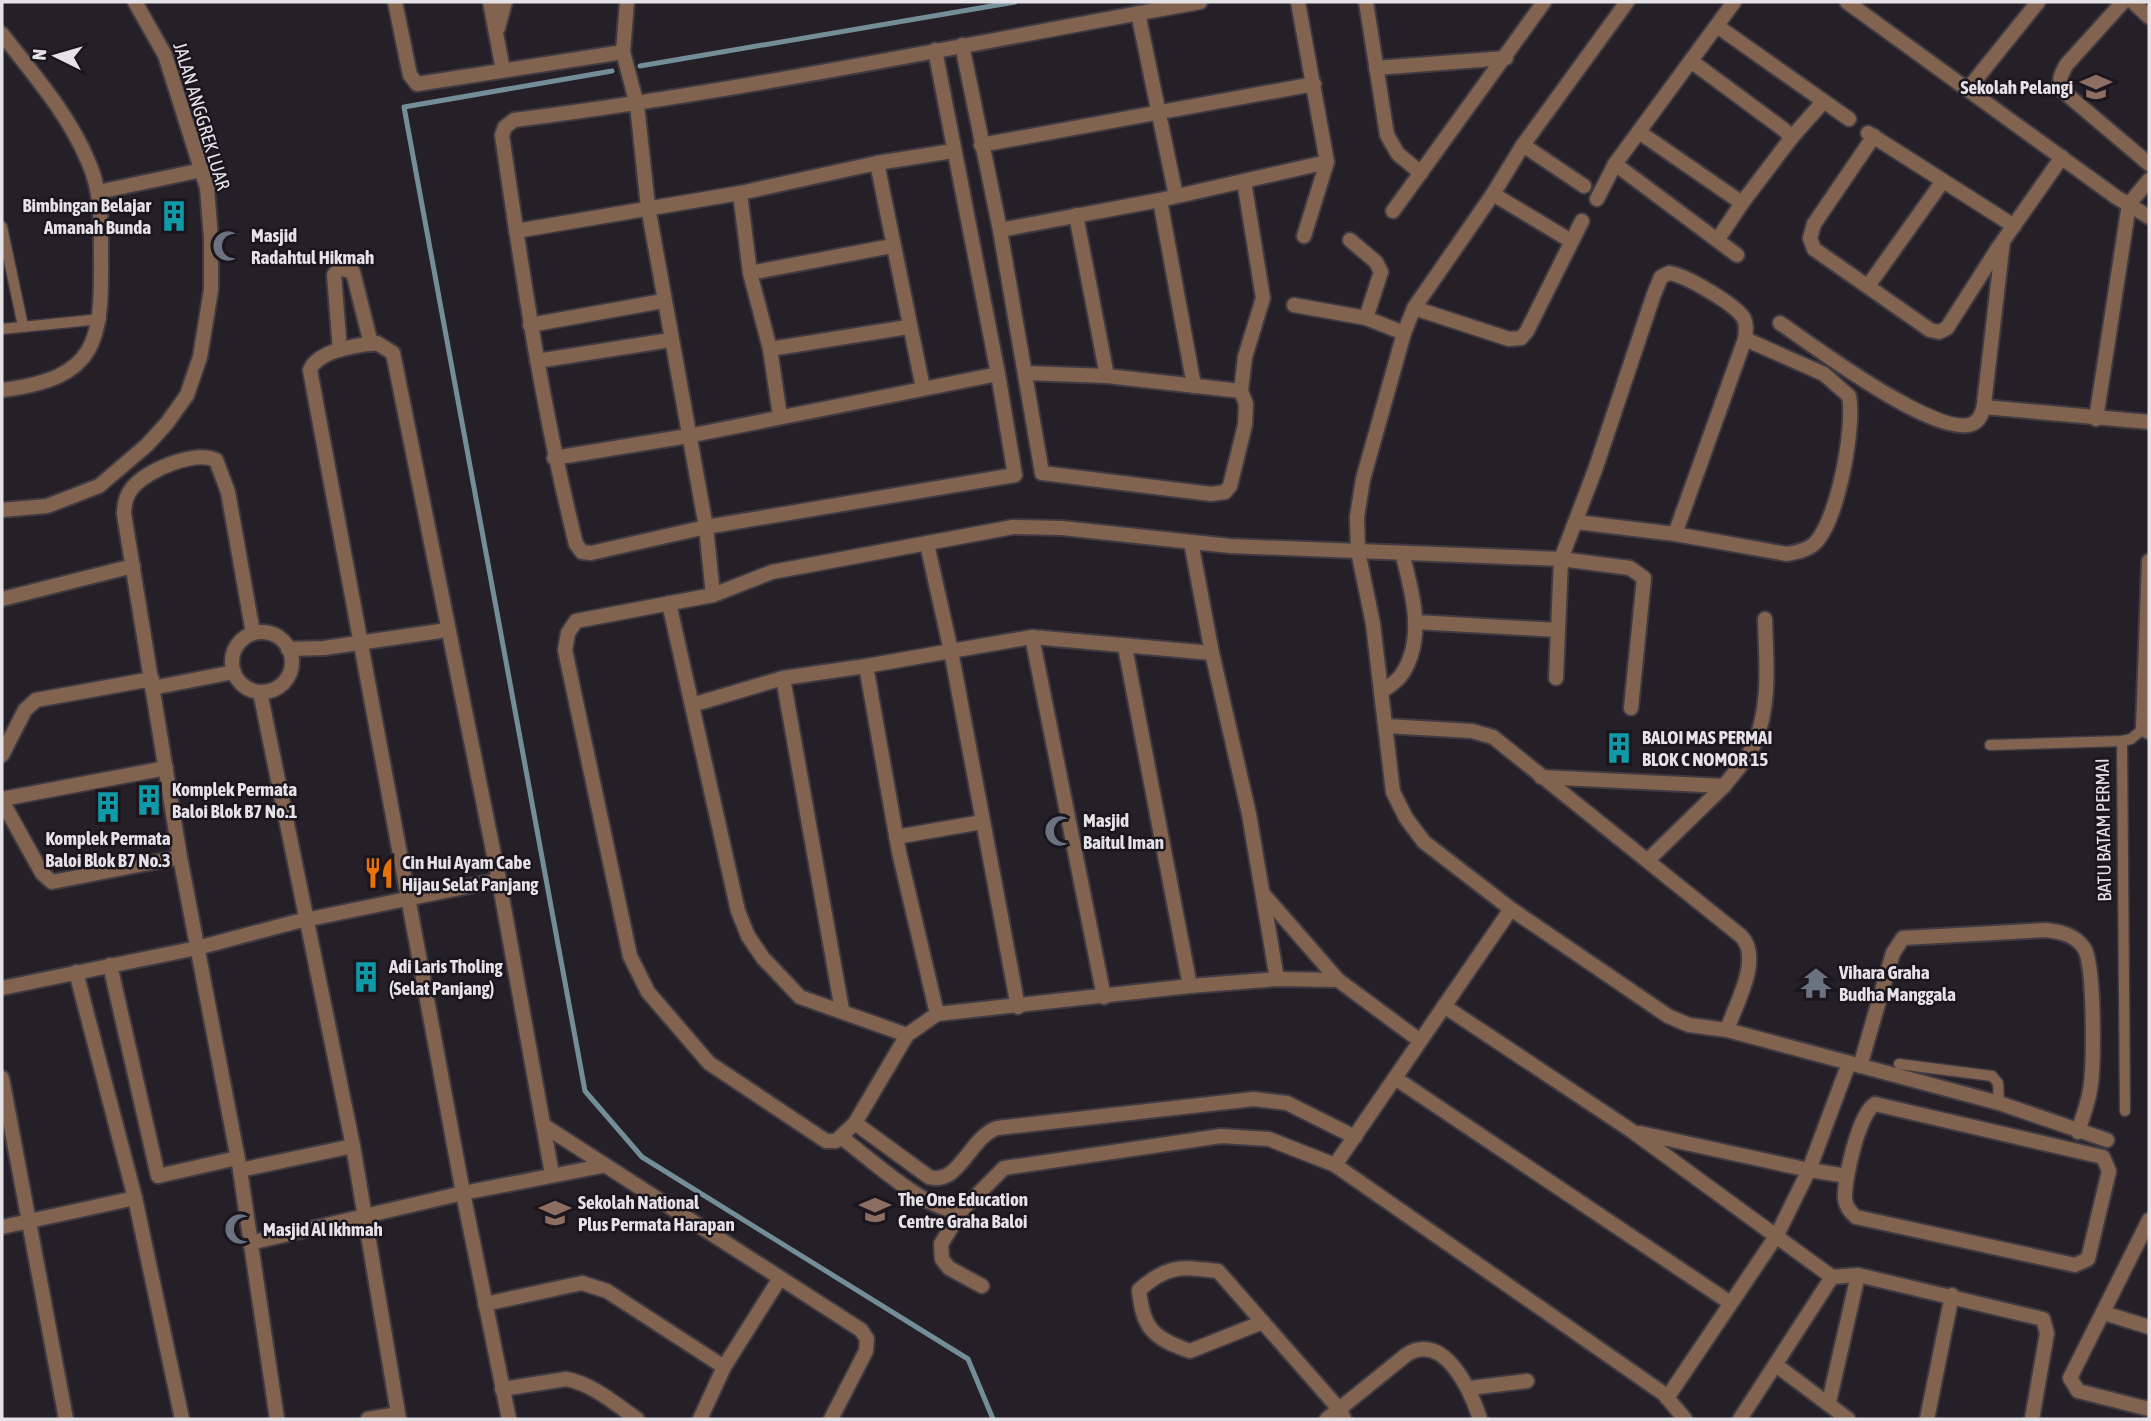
<svg xmlns="http://www.w3.org/2000/svg" width="2151" height="1421" font-family="'Asap Condensed',sans-serif">
  <style>
    .lines { fill: none; stroke-linecap: round; stroke-linejoin: round }
    .stream { stroke: #738e98; stroke-width: 5 }
    .service-casing { stroke: #403b42; stroke-width: 13 }
    .minor-casing { stroke: #403b42; stroke-width: 18 }
    .service { stroke: #81634f; stroke-width: 10 }
    .minor { stroke: #81634f; stroke-width: 14 }
    .labels { text-anchor: middle; dominant-baseline: central; stroke-width: 5; stroke-linejoin: round; paint-order: stroke }
    .poi-label { font-size: 19px; font-weight: bold; fill: #e6e3e8; stroke: #1b161e; text-anchor: start }
    .street-label { font-size: 19px; fill: #e6e3e8; stroke: #1b161e }
  </style>
  <rect width="100%" height="100%" fill="#252027"/>
  <g class="lines">
    <g class="stream">
      <polyline points="640,66 1015,2"/>
      <polyline points="612,71 404,107 585,1091 642,1157 968,1359 993,1419"/>
    </g>
    <defs>
      <g id="service">
        <polyline points="2,227 23,326"/>
        <polyline points="2,329 101,319"/>
        <polyline points="2122,741 2125,1111"/>
        <polyline points="1990,745 2122,741 2131,739 2143,729"/>
        <polyline points="1899,1064 1992,1076 1998,1083 1999,1103"/>
      </g>
      <g id="minor">
        <polyline points="395,2 410,75 417,84 623,52"/>
        <polyline points="490,2 503,70"/>
        <polyline points="627,2 623,52 637,105 648,207 706,527 713,595"/>
        <polyline points="1298,2 1327,162 1304,236"/>
        <polyline points="1366,2 1387,135 1398,154 1421,173"/>
        <polyline points="1627,2 1523,145 1493,194 1414,308 1404,333 1363,479 1357,517 1358,551 1373,624 1393,792 1406,818 1424,842 1511,909 1668,1016 1689,1025 1727,1030 1999,1103 2107,1140"/>
        <polyline points="1847,2 2116,197 2149,217"/>
        <path d="M2123 2 2067 64C2060 75 2058 81 2064 92L2149 164"/>
        <polyline points="2133,2 2149,17"/>
        <polyline points="1138,13 1176,196"/>
        <polyline points="1717,26 1849,119"/>
        <polyline points="498,28 505,2"/>
        <path d="M2 34C33 74 68 113 88 161 102 192 101 222 101 255 102 342 98 378 2 390"/>
        <polyline points="962,45 1000,230 1042,473 1211,494 1225,492 1230,486 1245,425 1246,404 1241,391 1245,357 1263,298 1244,181"/>
        <path d="M935 50 998 374 1015 475 706 527 591 553 582 552 576 544C542 409 522 272 502 135L505 127 514 120C744 91 972 43 1200 2"/>
        <polyline points="1376,68 1506,58"/>
        <polyline points="1968,89 2038,2"/>
        <polyline points="1639,132 1742,203 1792,137 1783,129 1691,61"/>
        <polyline points="1868,133 2014,226"/>
        <polyline points="1874,136 1814,224 1810,238 1814,249 1930,330 1939,332 1947,328 2000,245"/>
        <polyline points="1792,137 1823,102"/>
        <polyline points="981,145 1314,84"/>
        <polyline points="1523,145 1584,186"/>
        <polyline points="877,163 923,388"/>
        <polyline points="1615,164 1737,255"/>
        <polyline points="98,192 202,170"/>
        <polyline points="740,193 750,273 770,349 780,416"/>
        <polyline points="1493,194 1571,241"/>
        <polyline points="1597,199 1615,164 1734,2"/>
        <polyline points="1160,200 1194,386"/>
        <polyline points="1393,211 1544,2"/>
        <polyline points="1076,215 1107,376"/>
        <polyline points="1000,230 1160,200 1327,162"/>
        <polyline points="516,231 740,193 877,163 953,151"/>
        <polyline points="1718,239 1742,203"/>
        <polyline points="1350,240 1376,262 1381,272 1366,318"/>
        <polyline points="750,273 892,246"/>
        <polyline points="1868,286 1943,181"/>
        <polyline points="1294,305 1366,318 1404,333"/>
        <polyline points="1414,308 1509,339 1521,338 1527,331 1582,221"/>
        <path d="M1780 323C1811 344 1941 442 1974 423 1981 419 1983 411 1984 404L2003 241 2062 157"/>
        <polyline points="530,325 663,301"/>
        <polyline points="770,349 908,327"/>
        <polyline points="340,350 334,275 340,268 353,272 371,344"/>
        <polyline points="537,361 670,340"/>
        <polyline points="1026,373 1107,376 1241,391"/>
        <polyline points="1984,407 2149,422"/>
        <polyline points="2096,419 2129,204 2149,180"/>
        <polyline points="554,458 688,436 998,374"/>
        <polyline points="2,510 47,506 99,486 147,445 167,423 187,395 200,357 211,290 211,238 207,188 165,55 135,2"/>
        <path d="M1576 522 1675 534 1787 554C1797 552 1809 550 1816 542 1838 518 1855 427 1849 396L1824 374 1745 339"/>
        <polyline points="1191,542 1212,653 1249,814 1277,979"/>
        <polyline points="927,544 951,651 1032,637 1104,997"/>
        <polyline points="2149,561 2143,729 2149,732"/>
        <polyline points="2,599 133,566"/>
        <polyline points="669,603 738,911 748,936 763,958 800,997 907,1035 937,1014 1190,986 1277,979 1338,980 1419,1040"/>
        <polyline points="1415,622 1558,630"/>
        <circle cx="262" cy="662" r="30"/>
        <path d="M253 633 228 492 216 460C194 450 148 470 133 487 126 495 124 503 124 514L180 857 240 1170 277 1419"/>
        <polyline points="1032,637 1212,653"/>
        <polyline points="1125,647 1190,986"/>
        <polyline points="288,649 324,648 447,630"/>
        <path d="M1556 678 1561 559 1595 470 1654 294 1661 277 1669 273C1685 275 1733 303 1743 317 1747 324 1746 331 1745 339L1675 534"/>
        <polyline points="152,688 234,672"/>
        <polyline points="260,692 353,1146 399,1419"/>
        <path d="M1381 692C1388 687 1398 681 1402 674 1426 638 1412 591 1402 553"/>
        <polyline points="692,705 783,678"/>
        <path d="M1386 726 1472 731 1493 737 1741 936C1763 958 1735 1005 1727 1030"/>
        <polyline points="2,755 25,710 36,700 152,679"/>
        <path d="M1541 777 1724 786C1734 773 1749 758 1755 742 1771 704 1766 659 1765 619"/>
        <polyline points="2,799 166,768"/>
        <polyline points="2,801 42,873 52,882 180,857"/>
        <polyline points="896,837 982,822"/>
        <polyline points="1648,860 1724,786"/>
        <polyline points="1264,895 1338,980"/>
        <polyline points="110,965 158,1176 237,1158"/>
        <polyline points="76,972 135,1198 182,1419"/>
        <polyline points="2,988 197,948 295,922 499,880"/>
        <polyline points="1444,1006 1632,1131 1832,1277 1858,1275 2043,1319 2047,1333 2032,1419"/>
        <polyline points="842,1010 783,678 866,666"/>
        <polyline points="937,1014 899,852 866,666 951,651 1018,1007"/>
        <polyline points="907,1035 855,1123 836,1141 826,1141 709,1063 648,992 630,956 565,650 568,633 576,621 713,595 772,572 1013,527 1062,528 1230,546 1561,559 1630,568 1644,578 1631,708"/>
        <path d="M1860 1066 1893 953 1903 938 2046 930C2062 932 2075 935 2084 948 2095 964 2094 1068 2090 1090 2088 1104 2082 1118 2078 1132"/>
        <polyline points="2,1078 66,1419"/>
        <polyline points="1395,1078 1729,1302"/>
        <path d="M1875 1104 2103 1157 2109 1171 2088 1259 2075 1265 1856 1217C1850 1212 1846 1207 1845 1199 1844 1179 1859 1113 1875 1104Z"/>
        <path d="M855 1123 929 1177C959 1186 969 1138 997 1128L1254 1099 1287 1103 1355 1137"/>
        <polyline points="546,1127 861,1330 867,1339 866,1351 831,1419"/>
        <polyline points="1640,1133 1809,1170 1847,1176"/>
        <path d="M841 1137C867 1156 931 1216 962 1210"/>
        <polyline points="1335,1165 1511,909"/>
        <polyline points="240,1170 353,1146"/>
        <polyline points="2149,1220 2070,1378 2078,1391 2149,1409"/>
        <polyline points="2,1227 135,1198"/>
        <polyline points="250,1243 463,1193 602,1166"/>
        <polyline points="982,1286 949,1268 942,1259 941,1244 962,1210 1004,1168 1221,1136 1269,1139 1335,1165 1664,1394 1685,1419"/>
        <polyline points="485,1304 582,1283 607,1291 724,1367"/>
        <polyline points="2104,1313 2149,1327"/>
        <path d="M1263 1322 1190 1351C1153 1338 1143 1329 1139 1290 1168 1264 1182 1267 1218 1271L1340 1410 1344 1419"/>
        <polyline points="1776,1365 1848,1419"/>
        <polyline points="1470,1388 1527,1381"/>
        <path d="M502 1389 566 1379C593 1384 615 1404 637 1419"/>
        <polyline points="1667,1398 1777,1235 1809,1170 1849,1063"/>
        <polyline points="1829,1402 1858,1275"/>
        <polyline points="368,1419 398,1414"/>
        <path d="M509 1419 463 1193 310 370C318 350 358 345 377 343L393 353 499 880 552 1174"/>
        <polyline points="700,1419 724,1367 780,1278"/>
        <path d="M1327 1419 1406 1355C1444 1330 1471 1391 1480 1419"/>
        <polyline points="1740,1419 1832,1277"/>
        <polyline points="1927,1419 1952,1295"/>
      </g>
    </defs>
    <use href="#service" class="service-casing"/>
    <use href="#minor" class="minor-casing"/>
    <use href="#service" class="service"/>
    <use href="#minor" class="minor"/>
  </g>
  <defs>
    <symbol id="school-bare" viewBox="-9 -9 18 18"><path d="M0-5L7-2L0 1L-7-2ZM-4 1L0 2.5L4 1V4Q0 6-4 4Z" fill="#8d6e63" stroke="#1b161e" stroke-width="2.5" paint-order="stroke"/></symbol>
    <symbol id="building-bare" viewBox="-9 -9 18 18"><path d="M-4-6H4V6H1V3H-1V6H-4ZM-2.5-4.3h1.7v1.8h-1.7ZM.8-4.3h1.7v1.8H.8ZM-2.5-1h1.7V.8h-1.7ZM.8-1h1.7V.8H.8Z" fill="#0f9aa8" stroke="#1b161e" stroke-width="2.5" paint-order="stroke"/></symbol>
    <symbol id="mosque-bare" viewBox="-9 -9 18 18"><path d="M3.5-4.9A6 6 0 1 0 3.5 4.9A5 5 0 1 1 3.5-4.9Z" fill="#6b7280" stroke="#1b161e" stroke-width="2.5" paint-order="stroke"/></symbol>
    <symbol id="restaurant-bare" viewBox="-9 -9 18 18"><path d="M-5-6h1v4h1v-4h1v4h1v-4h1v5L-1.5 .5V6h-2V.5L-5-1ZM5-6V6H3V1.5H1.5Q1.5-4 5-6Z" fill="#e8710a" stroke="#1b161e" stroke-width="2.5" paint-order="stroke"/></symbol>
    <symbol id="temple-bare" viewBox="-9 -9 18 18"><path d="M0-6L5-2H3V0L6.5 2.5H4V6H1.5V3h-3V6H-4V2.5H-6.5L-3 0V-2H-5Z" fill="#6b7280" stroke="#1b161e" stroke-width="2.5" paint-order="stroke"/></symbol>
  </defs>
  <g fill-rule="evenodd">
    <use href="#school-bare" x="2074" y="65" width="44" height="44"/>
    <use href="#building-bare" x="152" y="194" width="44" height="44"/>
    <use href="#mosque-bare" x="206" y="224" width="44" height="44"/>
    <use href="#building-bare" x="1597" y="726" width="44" height="44"/>
    <use href="#building-bare" x="127" y="778" width="44" height="44"/>
    <use href="#building-bare" x="86" y="785" width="44" height="44"/>
    <use href="#mosque-bare" x="1038" y="809" width="44" height="44"/>
    <use href="#restaurant-bare" x="357" y="851" width="44" height="44"/>
    <use href="#building-bare" x="344" y="955" width="44" height="44"/>
    <use href="#temple-bare" x="1794" y="961" width="44" height="44"/>
    <use href="#school-bare" x="853" y="1188" width="44" height="44"/>
    <use href="#school-bare" x="533" y="1191" width="44" height="44"/>
    <use href="#mosque-bare" x="218" y="1207" width="44" height="44"/>
  </g>
  <g class="labels">
    <g class="poi-label">
      <text x="2073" y="87" text-anchor="end">Sekolah Pelangi</text>
      <text x="151" y="205" text-anchor="end">Bimbingan Belajar<tspan x="151" dy="22">Amanah Bunda</tspan></text>
      <text x="251" y="235">Masjid<tspan x="251" dy="22">Radahtul Hikmah</tspan></text>
      <text x="1642" y="737">BALOI MAS PERMAI<tspan x="1642" dy="22">BLOK C NOMOR 15</tspan></text>
      <text x="172" y="789">Komplek Permata<tspan x="172" dy="22">Baloi Blok B7 No.1</tspan></text>
      <text x="1083" y="820">Masjid<tspan x="1083" dy="22">Baitul Iman</tspan></text>
      <text x="108" y="838" text-anchor="middle">Komplek Permata<tspan x="108" dy="22">Baloi Blok B7 No.3</tspan></text>
      <text x="402" y="862">Cin Hui Ayam Cabe<tspan x="402" dy="22">Hijau Selat Panjang</tspan></text>
      <text x="389" y="966">Adi Laris Tholing<tspan x="389" dy="22">(Selat Panjang)</tspan></text>
      <text x="1839" y="972">Vihara Graha<tspan x="1839" dy="22">Budha Manggala</tspan></text>
      <text x="898" y="1199">The One Education<tspan x="898" dy="22">Centre Graha Baloi</tspan></text>
      <text x="578" y="1202">Sekolah National<tspan x="578" dy="22">Plus Permata Harapan</tspan></text>
      <text x="263" y="1229">Masjid Al Ikhmah</text>
    </g>
    <g class="street-label">
      <text transform="translate(202 116) rotate(73)">JALAN ANGGREK LUAR</text>
      <text transform="translate(2103 830) rotate(-91)">BATU BATAM PERMAI</text>
    </g>
  </g>
  <rect width="2151" height="1421" fill="none" stroke="#e6e3e8" stroke-width="7"/>
  <g transform="translate(56 56) rotate(275)" stroke="#1b161e" stroke-width="5" paint-order="stroke">
  <path d="M0-5L12 26L0 18L-12 26Z" fill="#e6e3e8"/>
  <text y="-10" font-size="19" font-weight="bold" text-anchor="middle" fill="#e6e3e8">N</text>
  </g>
</svg>
